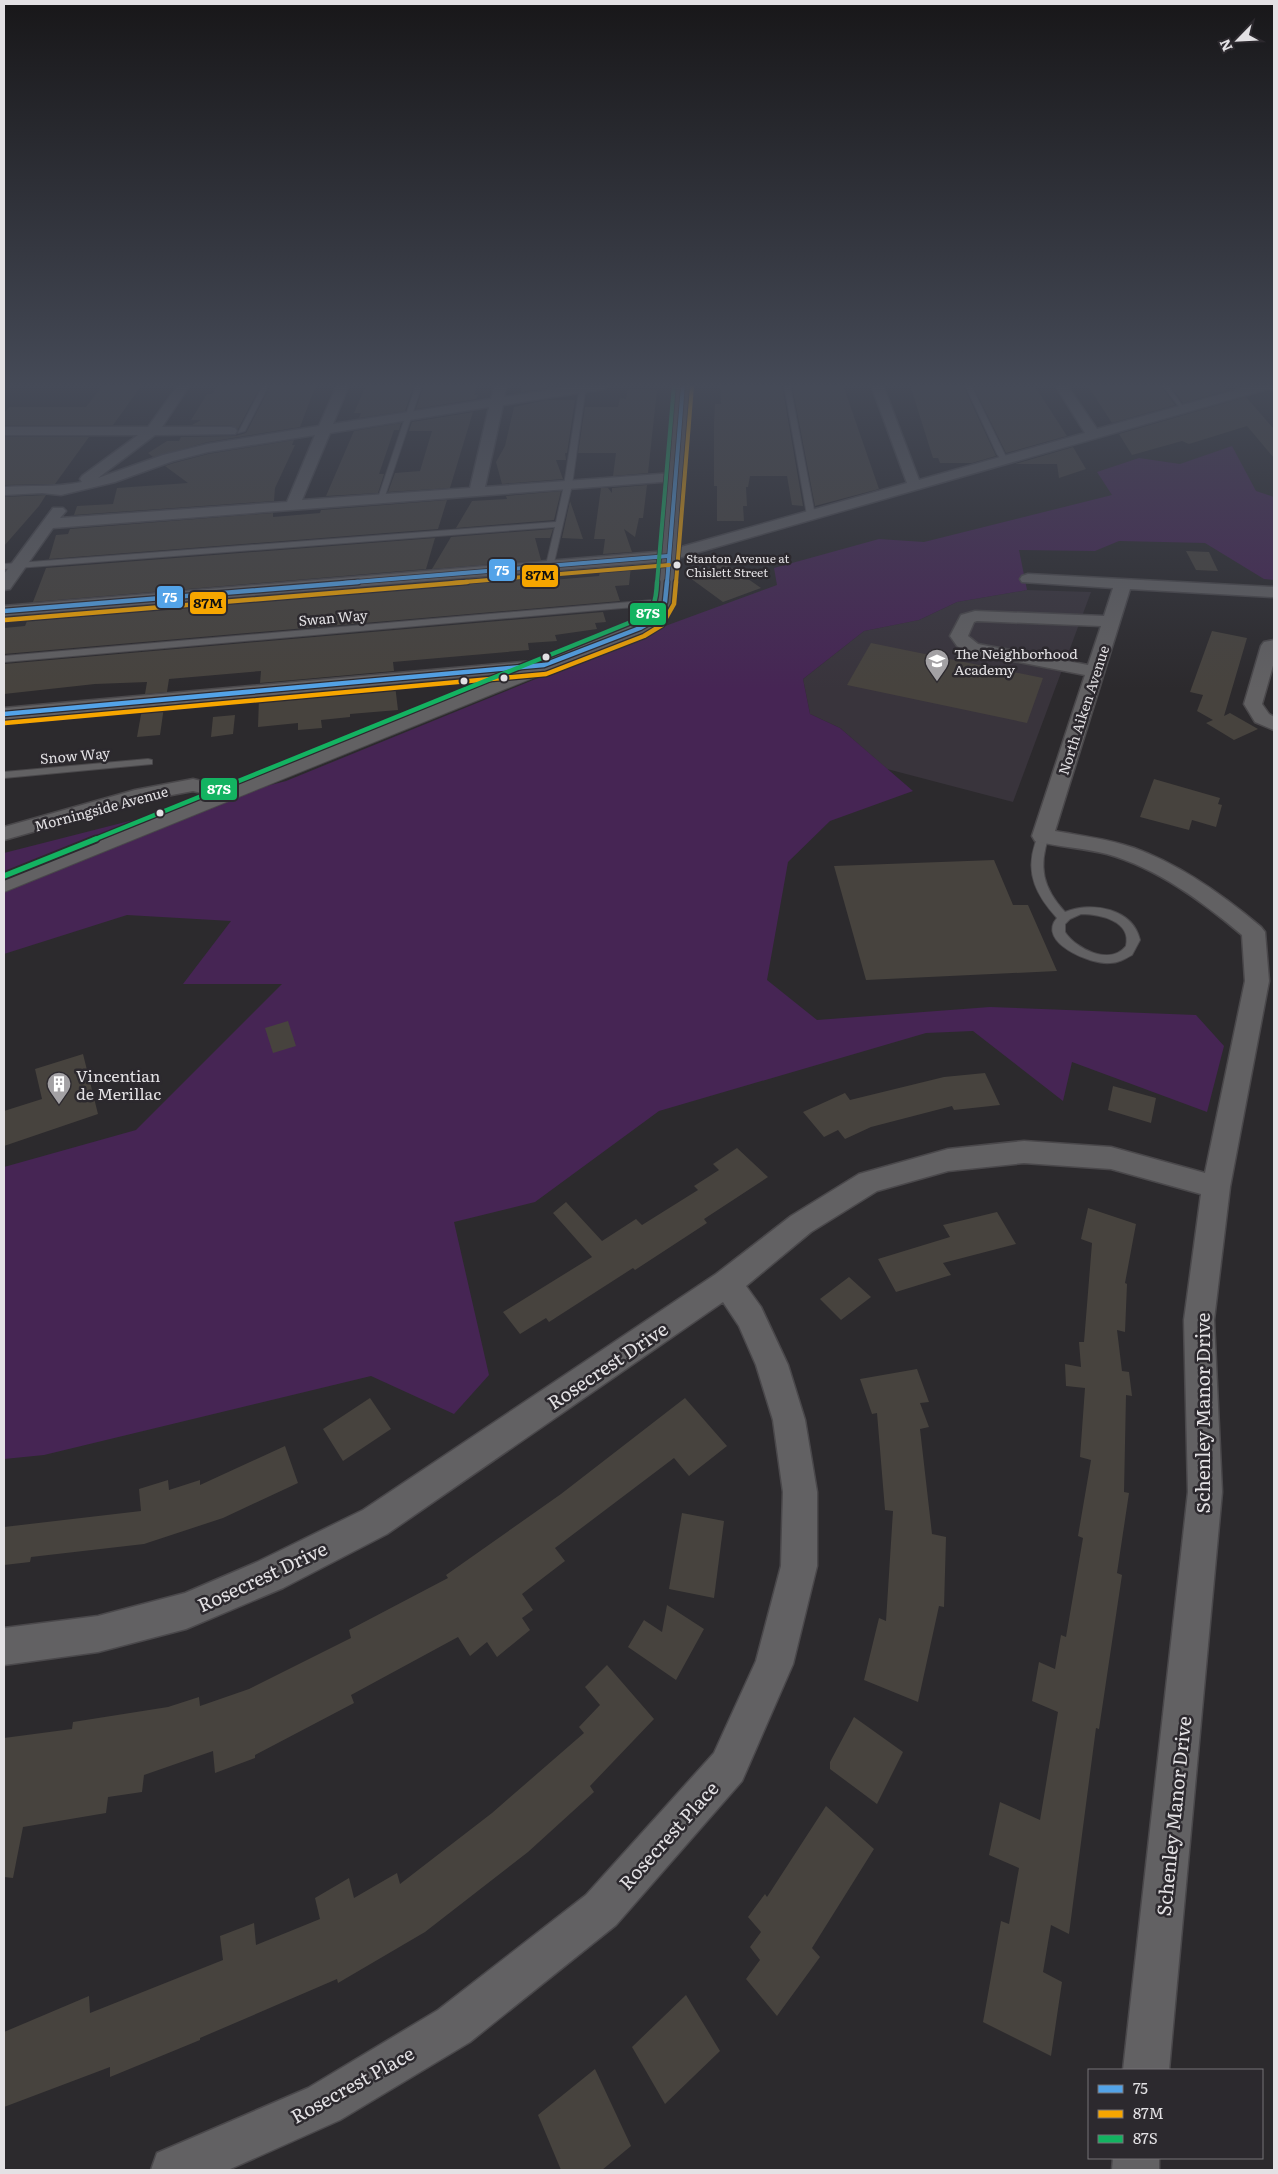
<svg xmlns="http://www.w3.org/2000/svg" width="1278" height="2174" font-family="Literata,serif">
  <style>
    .built { fill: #39343c }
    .green { fill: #462554 }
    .building { fill: #47433e }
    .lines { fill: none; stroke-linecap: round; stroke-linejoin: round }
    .service-casing { stroke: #4a484b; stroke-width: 2 }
    .minor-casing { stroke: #4a484b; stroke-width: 3 }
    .tertiary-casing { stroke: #4a484b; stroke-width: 2 }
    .service { fill: #626163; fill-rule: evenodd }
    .minor { fill: #626163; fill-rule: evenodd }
    .tertiary { fill: #626163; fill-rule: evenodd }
    .bus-1-far1-casing { stroke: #2c292e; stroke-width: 5.5 }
    .bus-1-casing { stroke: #2c292e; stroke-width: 7 }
    .bus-2-far1-casing { stroke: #2c292e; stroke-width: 5.5 }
    .bus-2-casing { stroke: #2c292e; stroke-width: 7 }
    .bus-3-far2-casing { stroke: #2c292e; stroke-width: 5.5 }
    .bus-3-far1-casing { stroke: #2c292e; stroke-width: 7 }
    .bus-3-casing { stroke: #2c292e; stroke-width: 9 }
    .bus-1-far1 { stroke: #53a3e8; stroke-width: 4 }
    .bus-1 { stroke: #53a3e8; stroke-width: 4.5 }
    .bus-2-far1 { stroke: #f7a600; stroke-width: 4 }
    .bus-2 { stroke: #f7a600; stroke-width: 4.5 }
    .bus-3-far2 { stroke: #13b361; stroke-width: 4 }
    .bus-3-far1 { stroke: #13b361; stroke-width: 4.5 }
    .bus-3 { stroke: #13b361; stroke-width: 5.5 }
    .bus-dot { fill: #e3e1e4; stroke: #2c292e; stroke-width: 2 }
    .labels { text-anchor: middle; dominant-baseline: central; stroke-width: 5; stroke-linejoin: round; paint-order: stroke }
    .far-bus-label { font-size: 12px; fill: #e3e1e4; stroke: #2c292e; text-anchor: start }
    .far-street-label { font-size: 14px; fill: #e3e1e4; stroke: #2c292e }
    .far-poi-label { font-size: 14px; fill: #e3e1e4; stroke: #2c292e; text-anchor: start }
    .poi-label { font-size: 16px; fill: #e3e1e4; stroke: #2c292e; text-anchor: start }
    .near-street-label { font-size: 19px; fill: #e3e1e4; stroke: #2c292e }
    .line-badge { stroke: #2c292e; stroke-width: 2 }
    .badge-label { font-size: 14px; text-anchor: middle; font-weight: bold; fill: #fff }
    .pale-badge-label { font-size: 14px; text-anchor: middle; font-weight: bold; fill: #111 }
  </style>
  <rect width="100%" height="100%" fill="#2c2a2d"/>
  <polygon class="built" points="1027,590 1091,592 1013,802 887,769 840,728 810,714 803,679 864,631 919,620 957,602"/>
  <polygon class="green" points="1232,446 1256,491 1274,497 1274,580 1264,579 1205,543 1119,541 1095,551 1019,550 1027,590 957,602 919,620 864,631 803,679 810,714 840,728 913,791 830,821 788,862 767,980 817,1020 990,1007 1196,1015 1224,1046 1207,1112 1072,1062 1063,1101 973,1031 926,1033 659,1111 535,1202 454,1222 489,1375 454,1414 371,1376 44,1455 4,1459 4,1167 136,1130 282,984 183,984 231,921 127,915 4,954 4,853 286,781 668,625 777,585 774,568 879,539 924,542 1112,495 1097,472 1139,458 1180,464"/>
  <g class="building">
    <polygon points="103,385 142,385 113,425 4,425 4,413 9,407 86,407"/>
    <polygon points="218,385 261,385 238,429 230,425 192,425 201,420 191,420 207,394 212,394"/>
    <polygon points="271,385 316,385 300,427 208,442 153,457 148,453 167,441 179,441 181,437 235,436 246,433"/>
    <polygon points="366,385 414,385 405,411 359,418 361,413 354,413"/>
    <polygon points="424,385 477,385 474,395 478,395 476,399 416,409"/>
    <polygon points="523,385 548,385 548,388 521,392"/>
    <polygon points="720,385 782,385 803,506 792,505 787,476 750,476 748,487 746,487 747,506 743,506 744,521 717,521 717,486 714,486 714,423 715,404 721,404"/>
    <polygon points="792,385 843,385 879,489 815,506"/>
    <polygon points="910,385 963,385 996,456 972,463 940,463 938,458 933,458"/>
    <polygon points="1118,385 1160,385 1175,405 1112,423 1088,386"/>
    <polygon points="1170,385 1216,385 1229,390 1183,403"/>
    <polygon points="974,388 1036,388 1067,436 1006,453"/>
    <polygon points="628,389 657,390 648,473 613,476 616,453 578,453 585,407 618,407 620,398 626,399"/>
    <polygon points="1246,397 1274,429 1274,458 1247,426 1189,444 1182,441 1132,455 1119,434"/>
    <polygon points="546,400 575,400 567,453 565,453 566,460 556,460 563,479 502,484 496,462 505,446 514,407"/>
    <polygon points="473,412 450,488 388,492 395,473 420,471 432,431 409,431 412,422"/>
    <polygon points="401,423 399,430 394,430 379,474 384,474 378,493 326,496 354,431"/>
    <polygon points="4,437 89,437 55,484 4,485"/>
    <polygon points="294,440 292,445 295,445 275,488 274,501 74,515 77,506 113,504 117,488 188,483 165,466 174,463 208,454"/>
    <polygon points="1073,447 1086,469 1059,478 1057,464 1015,464"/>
    <polygon points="647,485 643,518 639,518 635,537 624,529 632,552 603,554 605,539 594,539 601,488 608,488 612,493 612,488"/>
    <polygon points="561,491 554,520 456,528 472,501 507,499 506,496"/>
    <polygon points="46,495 39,506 4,546 4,497"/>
    <polygon points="447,500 438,529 49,559 56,535 68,534 70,529 273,513 273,517 320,513 321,510"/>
    <polygon points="570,501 583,539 562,538"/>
    <polygon points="553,529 550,538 535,538 541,560 432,569 451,537"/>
    <polygon points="435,538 426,569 33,602 46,568"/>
    <polygon points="1186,551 1209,552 1218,571 1196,570"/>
    <polygon points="725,563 761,588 723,602 686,575"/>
    <polygon points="631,566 629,585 615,586 620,601 4,654 4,628 25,626 29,616 545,573 547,580 552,580 599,576 601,568"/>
    <polygon points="603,612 606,622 595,623 597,629 555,635 557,641 528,643 529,650 393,662 394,671 260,683 261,671 169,679 167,692 145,694 147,682 95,684 4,694 4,664"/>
    <polygon points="1212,631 1247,638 1224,716 1230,713 1258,729 1234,740 1206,723 1213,720 1197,711 1203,695 1190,692"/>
    <polygon points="871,643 1043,678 1027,723 847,685"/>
    <polygon points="395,685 398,710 350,714 350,717 321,720 322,728 298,730 298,723 258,727 259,698"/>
    <polygon points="164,707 160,735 137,737 142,709"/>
    <polygon points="235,715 233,734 211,737 213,717"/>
    <polygon points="1154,779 1220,798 1218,804 1222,805 1216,827 1192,820 1189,830 1140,817"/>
    <polygon points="994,860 1013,905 1028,905 1057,971 866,980 834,866"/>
    <polygon points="288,1021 296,1046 273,1053 265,1028"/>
    <polygon points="83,1054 98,1114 4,1146 4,1111 42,1099 35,1069"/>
    <polygon points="985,1073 1000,1105 954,1110 952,1106 871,1127 845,1139 838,1130 824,1137 803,1112 845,1093 850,1100 944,1077"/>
    <polygon points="1113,1086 1156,1098 1151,1123 1108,1110"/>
    <polygon points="737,1148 768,1177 704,1219 707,1223 635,1270 633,1268 549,1322 546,1318 520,1334 503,1312 592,1257 553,1213 566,1202 602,1241 636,1219 642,1225 698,1190 694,1186 719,1170 713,1164"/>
    <polygon points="1088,1208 1136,1224 1125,1283 1127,1284 1125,1332 1117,1330 1122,1371 1129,1372 1132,1396 1126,1395 1124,1492 1129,1493 1117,1573 1122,1575 1099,1729 1096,1728 1069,1934 1051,1925 1043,1972 1062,1982 1051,2056 983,2022 1001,1921 1009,1924 1019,1868 989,1855 1000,1802 1040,1820 1058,1712 1032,1701 1039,1662 1055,1669 1061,1635 1066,1637 1083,1538 1078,1536 1091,1460 1080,1457 1085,1388 1066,1386 1065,1364 1081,1367 1079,1342 1084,1342 1092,1243 1081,1239"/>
    <polygon points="997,1212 1016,1244 943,1263 951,1275 896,1292 878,1259 950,1237 943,1225"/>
    <polygon points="849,1277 871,1297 841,1320 820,1299"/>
    <polygon points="917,1369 929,1402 920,1403 929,1427 920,1429 932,1534 946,1537 944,1607 939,1606 918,1702 864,1680 879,1618 886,1621 893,1511 885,1510 877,1413 872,1414 860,1379"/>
    <polygon points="370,1398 391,1429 343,1461 323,1429"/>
    <polygon points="685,1398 727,1446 689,1476 674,1458 555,1548 565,1561 522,1594 533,1610 522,1618 530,1630 497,1657 487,1642 470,1656 458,1637 351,1695 354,1703 255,1755 255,1758 215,1773 213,1751 144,1775 142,1792 108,1797 106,1813 23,1827 13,1878 4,1877 4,1738 72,1729 73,1722 168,1707 199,1697 200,1706 249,1689 351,1638 349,1630 448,1578 446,1575 561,1494"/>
    <polygon points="285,1446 298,1483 223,1518 144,1544 31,1557 30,1562 4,1565 4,1527 141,1511 139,1489 168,1480 169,1490 200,1480 200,1485"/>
    <polygon points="682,1513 724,1521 714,1598 669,1589"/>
    <polygon points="667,1605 704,1629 676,1680 628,1647 644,1620 662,1632"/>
    <polygon points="607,1665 654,1719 590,1786 594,1792 528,1852 425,1932 338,1983 337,1979 200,2038 200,2040 110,2077 110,2067 4,2107 4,2032 89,1996 90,2013 223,1960 220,1936 254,1923 256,1945 320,1919 315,1898 349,1878 354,1898 397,1873 400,1884 492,1813 584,1733 579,1727 600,1705 585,1687"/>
    <polygon points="854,1717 903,1752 877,1804 830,1769 830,1762"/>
    <polygon points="826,1806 874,1849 812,1948 820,1957 777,2016 746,1979 760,1960 750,1947 761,1932 748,1917 765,1894 767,1897"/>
    <polygon points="686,1995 720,2051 665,2104 632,2047"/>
    <polygon points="595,2069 631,2146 602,2170 561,2170 538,2115"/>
  </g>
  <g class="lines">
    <defs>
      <g id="service">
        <polygon points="263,385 269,385 245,431 238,433"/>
        <polygon points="416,385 422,385 384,499 377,501"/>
        <polygon points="580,385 586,385 572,485 553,567 546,565 555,527 4,569 4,564 556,522 564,485"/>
        <polygon points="784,385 790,385 815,515 811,517 807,515"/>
        <polygon points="965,385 971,385 1008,461 1002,461 997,454"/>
        <polygon points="1162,385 1168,385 1184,408 1180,408"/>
        <polygon points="665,599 668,600 668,604 4,662 4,656"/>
        <polygon points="148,759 152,760 152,764 4,778 4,772"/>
        <path d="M1043 833 1049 836C1038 867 1043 888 1065 912 1091 901 1133 908 1140 940L1132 955C1125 959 1118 963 1110 963 1091 965 1036 942 1057 918 1037 896 1025 874 1035 844 1037 838 1037 834 1043 833ZM1081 914C1100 914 1132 921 1126 946 1110 966 1076 949 1065 932V924L1070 919Z"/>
      </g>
      <g id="minor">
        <path d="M178 385H190L162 427H230L235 428 237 431 235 434 155 435 98 478 163 455 208 444 319 426 337 385H349L333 424 491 399 494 388 497 385H505L506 388 504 397 581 385H610L604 389 503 405 485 487 674 473 681 477 674 481 53 528 10 589 4 590V574L53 508H63L66 511 60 518 287 502 315 435 208 452 173 461 115 482 61 495 42 493 4 495V487C30 485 56 488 82 482L80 479 82 476 138 435H4V427H148ZM489 407 470 488 302 500 330 433Z"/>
        <polygon points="871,385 883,385 919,480 1085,433 1055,385 1067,385 1097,429 1254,385 1273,385 1271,388 668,561 4,616 4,606 667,551 907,483"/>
        <path d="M1028 574 1274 587V597L1130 589 1055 831C1082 836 1109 839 1134 848 1181 865 1223 895 1261 927L1265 932 1269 981 1230 1187 1214 1320 1222 1492 1169 2070H1123L1188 1492 1184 1320 1201 1194 1111 1169 1024 1163 948 1171 877 1191 811 1232 746 1286 761 1307 788 1365 805 1420 817 1492V1566L793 1664 742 1781 616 1925 470 2042 340 2120 228 2170H151L157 2153 308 2088 438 2010 586 1895 714 1753 756 1661 781 1566 783 1492 773 1420 756 1365 739 1326 723 1302 387 1534 283 1588 186 1629 98 1652 4 1665V1628L98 1616 185 1593 257 1562 363 1510 716 1274 791 1216 859 1174 948 1149 1024 1141 1111 1147 1205 1173 1245 981 1242 935C1203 902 1157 868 1107 854 1084 848 1059 847 1035 841L1032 836 1085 675 967 652 957 646 950 636 961 615 975 611 1104 616 1113 588 1022 582 1020 579 1022 576ZM977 621 1101 626 1088 665 978 644 968 636 974 622Z"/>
        <polygon points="1274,640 1274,662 1262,704 1269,714 1274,717 1274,730 1255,722 1244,704 1261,646 1264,642"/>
        <polygon points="544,660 550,661 553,665 550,669 4,720 4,708"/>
        <polygon points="193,779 234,789 237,793 234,797 227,799 193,791 145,800 4,840 4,827 135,790"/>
        <polygon points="1113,2158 1159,2158 1159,2170 1112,2170"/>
      </g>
      <g id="tertiary">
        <polygon points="676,385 690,385 674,602 662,623 646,632 4,892 4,876 634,624 649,616 656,602"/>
        <polygon points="1265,385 1274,385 1274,391 1269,390"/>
      </g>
    </defs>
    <use href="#service" class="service-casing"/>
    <use href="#minor" class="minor-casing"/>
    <use href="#tertiary" class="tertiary-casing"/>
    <use href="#service" class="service"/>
    <use href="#minor" class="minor"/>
    <use href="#tertiary" class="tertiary"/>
    <defs>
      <g id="bus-1-far1">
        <polyline points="343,583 668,556"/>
        <polyline points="667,583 683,385"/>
      </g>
      <g id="bus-1">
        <polyline points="4,611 358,582"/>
        <polyline points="4,714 544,665 640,628 656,619 665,602 667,582"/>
      </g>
      <g id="bus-2-far1">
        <polyline points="452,583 669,565"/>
        <polyline points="676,583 692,386"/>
      </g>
      <g id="bus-2">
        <polyline points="5,620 467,582"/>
        <polyline points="5,723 546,674 644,636 662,625 674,604 676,582"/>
      </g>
      <polyline id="bus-3-far2" points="657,583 674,385"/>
      <path id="bus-3-far1" d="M93 840 636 620C655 610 656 602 657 582"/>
      <polyline id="bus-3" points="4,876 96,839"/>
    </defs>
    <use href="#bus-1-far1" class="bus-1-far1-casing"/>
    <use href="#bus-1" class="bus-1-casing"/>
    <use href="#bus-2-far1" class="bus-2-far1-casing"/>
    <use href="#bus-2" class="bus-2-casing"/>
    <use href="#bus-3-far2" class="bus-3-far2-casing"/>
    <use href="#bus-3-far1" class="bus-3-far1-casing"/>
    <use href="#bus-3" class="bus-3-casing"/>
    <use href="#bus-1-far1" class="bus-1-far1"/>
    <use href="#bus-1" class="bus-1"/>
    <use href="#bus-2-far1" class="bus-2-far1"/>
    <use href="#bus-2" class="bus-2"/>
    <use href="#bus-3-far2" class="bus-3-far2"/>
    <use href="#bus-3-far1" class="bus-3-far1"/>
    <use href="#bus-3" class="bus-3"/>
  </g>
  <linearGradient id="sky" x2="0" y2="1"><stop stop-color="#181719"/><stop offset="0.56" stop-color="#454a57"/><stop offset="1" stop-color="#454a57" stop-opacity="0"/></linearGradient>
  <rect width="1278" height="689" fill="url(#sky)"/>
  <defs>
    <symbol id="school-pin" viewBox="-11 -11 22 30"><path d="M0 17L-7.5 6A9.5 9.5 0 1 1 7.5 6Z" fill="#a3a1a4" stroke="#2c292e"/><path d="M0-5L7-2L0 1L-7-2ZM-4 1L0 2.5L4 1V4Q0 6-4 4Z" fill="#fff"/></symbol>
    <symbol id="building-pin" viewBox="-11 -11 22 30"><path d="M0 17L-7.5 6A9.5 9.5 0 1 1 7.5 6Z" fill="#a3a1a4" stroke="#2c292e"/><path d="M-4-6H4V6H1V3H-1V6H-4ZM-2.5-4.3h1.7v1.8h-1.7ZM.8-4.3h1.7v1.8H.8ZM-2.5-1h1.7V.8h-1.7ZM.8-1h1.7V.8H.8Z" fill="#fff"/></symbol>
  </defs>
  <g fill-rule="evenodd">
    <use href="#school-pin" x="923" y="647" width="28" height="38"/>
    <use href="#building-pin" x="45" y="1070" width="28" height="38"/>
  </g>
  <g class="bus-dot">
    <circle cx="677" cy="565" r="4.5"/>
    <circle cx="546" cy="657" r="4.5"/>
    <circle cx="504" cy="678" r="4.5"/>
    <circle cx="464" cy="681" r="4.5"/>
    <circle cx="160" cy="813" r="4.5"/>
  </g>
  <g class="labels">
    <g class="far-bus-label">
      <text x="686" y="558">Stanton Avenue at<tspan x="686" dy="14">Chislett Street</tspan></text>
    </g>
    <g class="far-street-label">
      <text transform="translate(333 617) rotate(-5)">Swan Way</text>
      <text transform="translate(1083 710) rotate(-72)">North Aiken Avenue</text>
      <text transform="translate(75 755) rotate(-5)">Snow Way</text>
      <text transform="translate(101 808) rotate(-15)">Morningside Avenue</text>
    </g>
    <g class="far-poi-label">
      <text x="954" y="653">The Neighborhood<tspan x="954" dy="16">Academy</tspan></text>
    </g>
    <g class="poi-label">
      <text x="76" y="1075">Vincentian<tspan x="76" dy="18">de Merillac</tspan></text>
    </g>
    <g class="near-street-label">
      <text transform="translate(607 1365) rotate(-34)">Rosecrest Drive</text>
      <text transform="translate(1202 1413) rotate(-90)">Schenley Manor Drive</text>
      <text transform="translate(262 1576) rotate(-25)">Rosecrest Drive</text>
      <text transform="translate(1173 1816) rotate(-84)">Schenley Manor Drive</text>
      <text transform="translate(668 1835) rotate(-48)">Rosecrest Place</text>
      <text transform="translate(352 2084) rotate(-29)">Rosecrest Place</text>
    </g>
  </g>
  <g class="line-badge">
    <rect x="488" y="558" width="28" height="24" rx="5" fill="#53a3e8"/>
    <rect x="521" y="564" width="38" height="24" rx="5" fill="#f7a600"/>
    <rect x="156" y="585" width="28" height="24" rx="5" fill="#53a3e8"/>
    <rect x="189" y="591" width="38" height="24" rx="5" fill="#f7a600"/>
    <rect x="629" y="602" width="38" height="24" rx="5" fill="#13b361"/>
    <rect x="200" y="777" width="38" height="24" rx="5" fill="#13b361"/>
  </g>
  <g class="badge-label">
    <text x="502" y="575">75</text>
    <text x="170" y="602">75</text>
    <text x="648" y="618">87S</text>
    <text x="219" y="794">87S</text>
  </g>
  <g class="pale-badge-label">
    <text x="540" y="580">87M</text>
    <text x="208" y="608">87M</text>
  </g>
  <rect width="1278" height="2174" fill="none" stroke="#e3e1e4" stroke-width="10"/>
  <rect x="1088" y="2069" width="175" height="90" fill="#2c292e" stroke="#757377"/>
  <rect x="1098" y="2085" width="25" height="8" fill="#53a3e8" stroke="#757377"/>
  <text x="1133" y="2094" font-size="15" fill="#e3e1e4">75</text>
  <rect x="1098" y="2110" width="25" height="8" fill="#f7a600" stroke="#757377"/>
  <text x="1133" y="2119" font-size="15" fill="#e3e1e4">87M</text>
  <rect x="1098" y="2135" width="25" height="8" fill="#13b361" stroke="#757377"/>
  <text x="1133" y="2144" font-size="15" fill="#e3e1e4">87S</text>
  <g transform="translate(1238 40) rotate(246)" stroke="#2c292e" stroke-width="4" paint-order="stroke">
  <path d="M0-4L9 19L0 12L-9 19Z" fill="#e3e1e4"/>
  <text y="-8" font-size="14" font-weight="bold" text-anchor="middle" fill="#e3e1e4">N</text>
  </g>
</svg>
